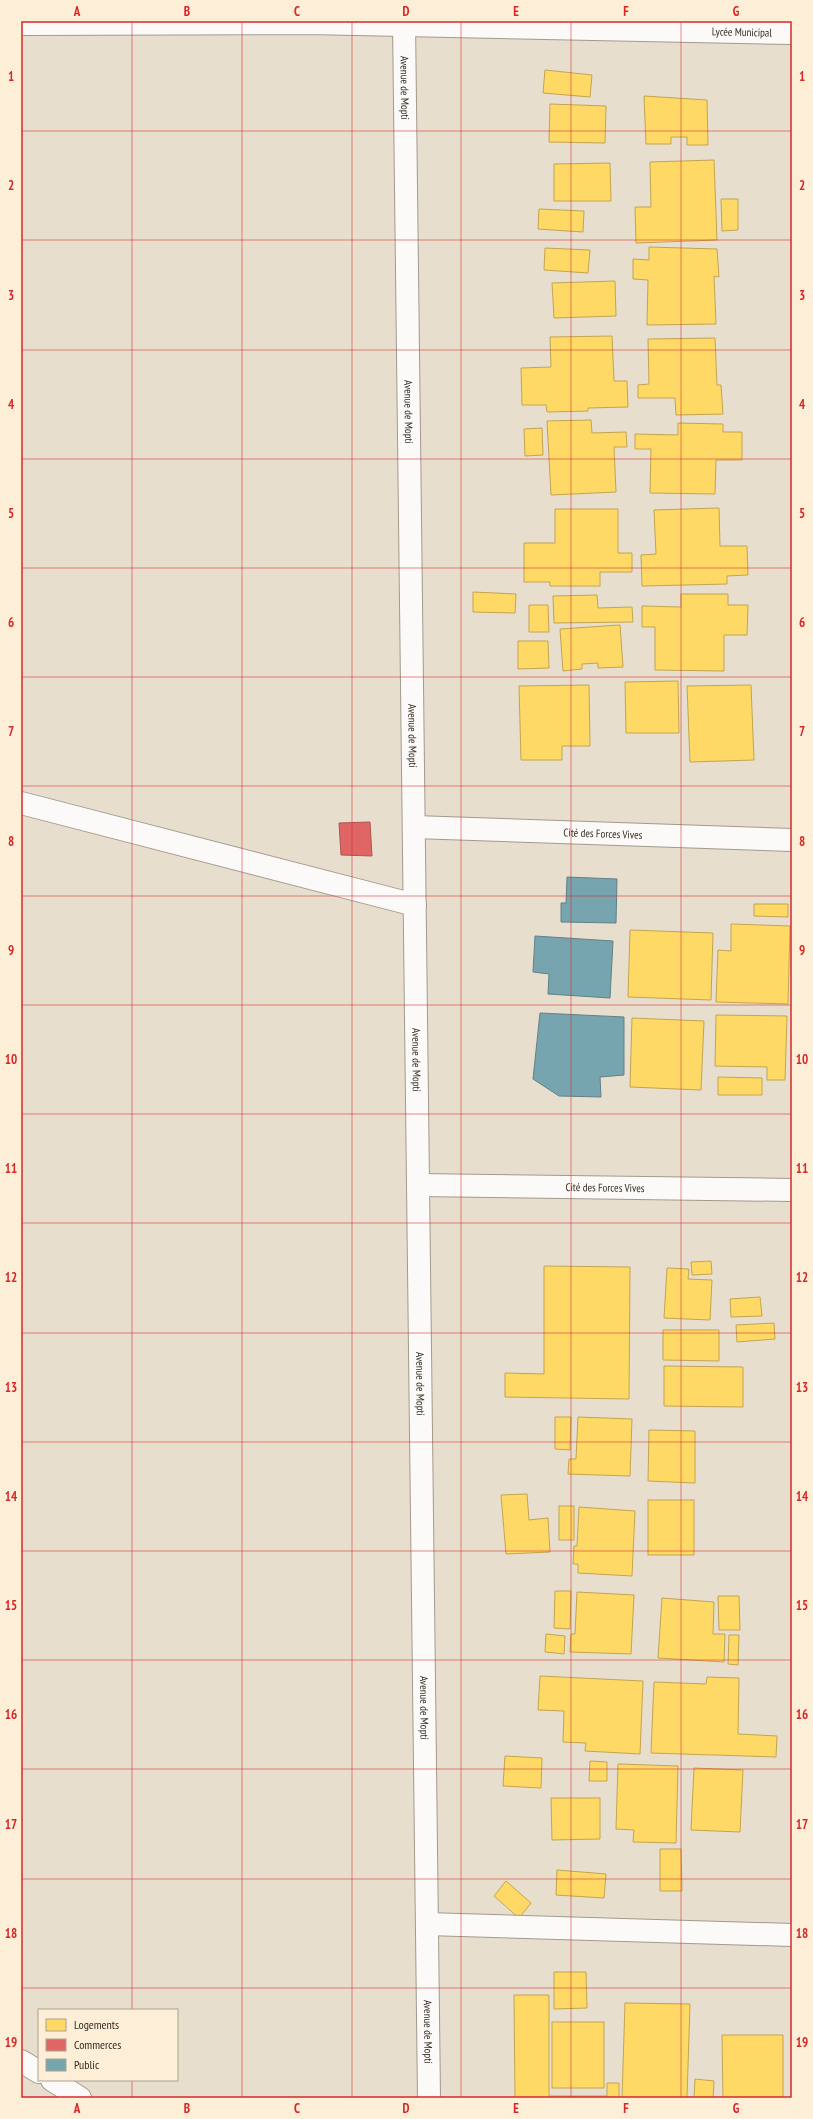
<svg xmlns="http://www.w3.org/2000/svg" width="813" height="2119" font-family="'PT Sans Narrow',sans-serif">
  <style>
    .homes { fill: #ffd966; stroke: #c2a551 }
    .shops { fill: #e06666; stroke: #ac5551 }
    .public { fill: #76a5af; stroke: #628184 }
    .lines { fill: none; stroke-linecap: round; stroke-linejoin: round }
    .street-casing { stroke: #a29a8e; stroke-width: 24 }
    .secondary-casing { stroke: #a29a8e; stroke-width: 24 }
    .street { stroke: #fcfaf8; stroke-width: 22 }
    .secondary { stroke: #fcfaf8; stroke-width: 22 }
    .grid { fill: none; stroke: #d62828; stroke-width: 1; stroke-opacity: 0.55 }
    .labels { text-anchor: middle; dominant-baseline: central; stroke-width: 4; stroke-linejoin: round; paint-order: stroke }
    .street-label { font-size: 11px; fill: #332d21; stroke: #fceed7 }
    .neatline { fill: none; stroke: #d62828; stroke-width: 1.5 }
    .grid-label { font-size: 13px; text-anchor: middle; font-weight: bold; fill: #d62828 }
  </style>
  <rect width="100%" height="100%" fill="#e8dece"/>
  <g class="homes">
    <polygon points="545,70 592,75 590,97 543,93"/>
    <polygon points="644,96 707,100 708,145 687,145 687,137 671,137 671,144 646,144"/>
    <polygon points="550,104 606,106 605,143 549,142"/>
    <polygon points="714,160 717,240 636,243 635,207 651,207 650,162"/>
    <polygon points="610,163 611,201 554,201 554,164"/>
    <polygon points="721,199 738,199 738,230 722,231"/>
    <polygon points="539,209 584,211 583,232 538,229"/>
    <polygon points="649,247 717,249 719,277 714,276 716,324 647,325 648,280 633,279 633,259 649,260"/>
    <polygon points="545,248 590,250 588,273 544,270"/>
    <polygon points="615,281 616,316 554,318 552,283"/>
    <polygon points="612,336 614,381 627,381 628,407 588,408 588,411 547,412 546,405 522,405 521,368 551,367 550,337"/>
    <polygon points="715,338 717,385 721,385 723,414 676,415 675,398 638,398 638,385 649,384 648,339"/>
    <polygon points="591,420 592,433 626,432 627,447 614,447 616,492 551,495 547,421"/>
    <polygon points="678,423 723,424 723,432 742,432 742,460 716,460 715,494 650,493 651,449 635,449 635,434 678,435"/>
    <polygon points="542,428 543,455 525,456 524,429"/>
    <polygon points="719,508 720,546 747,546 748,575 727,576 727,584 642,586 641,555 656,554 654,510"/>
    <polygon points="555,509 618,509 618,553 632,553 632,572 600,572 600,586 550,586 550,582 524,582 524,543 555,543"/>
    <polygon points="473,592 516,594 515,613 473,612"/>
    <polygon points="681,594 728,594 728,605 748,605 747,635 724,635 724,671 655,670 655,627 642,627 642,606 681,607"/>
    <polygon points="597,595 598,608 632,607 633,622 554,623 553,596"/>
    <polygon points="529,605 548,605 549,632 529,632"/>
    <polygon points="620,625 623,667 598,668 598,663 582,664 582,669 563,671 560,629"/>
    <polygon points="518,641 548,641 549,668 518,669"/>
    <polygon points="678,681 679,733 626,733 625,682"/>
    <polygon points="589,685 590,746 562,746 562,760 521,760 519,686"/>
    <polygon points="751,685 754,760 690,762 687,686"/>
    <polygon points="754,904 788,904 788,917 754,916"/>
    <polygon points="731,924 790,926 788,1004 716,1002 718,950 731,951"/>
    <polygon points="630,930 713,933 711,1000 628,997"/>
    <polygon points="716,1015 787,1016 785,1080 767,1080 767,1067 715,1066"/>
    <polygon points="632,1018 704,1021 701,1090 630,1087"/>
    <polygon points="718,1077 762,1078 762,1095 718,1095"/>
    <polygon points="711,1261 712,1274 692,1275 691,1262"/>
    <polygon points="544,1266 630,1267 629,1399 505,1397 505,1373 544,1374"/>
    <polygon points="667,1268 689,1269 688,1279 712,1280 710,1320 664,1318"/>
    <polygon points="760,1297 762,1316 731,1317 730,1299"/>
    <polygon points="774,1323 775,1339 737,1342 736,1325"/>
    <polygon points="663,1330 719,1330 719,1361 663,1360"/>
    <polygon points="664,1366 743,1367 743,1407 664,1406"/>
    <polygon points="555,1417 571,1417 570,1450 555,1449"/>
    <polygon points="578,1417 632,1419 630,1476 568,1474 569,1459 576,1459"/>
    <polygon points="649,1430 695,1431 695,1483 648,1481"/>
    <polygon points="527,1494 529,1520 548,1518 550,1552 506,1554 501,1495"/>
    <rect x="648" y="1500" width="46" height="55"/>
    <rect x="559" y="1506" width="15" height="34"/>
    <polygon points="579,1507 635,1511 632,1576 578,1573 578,1564 573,1564 574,1546 577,1546"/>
    <polygon points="555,1591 571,1591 570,1629 554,1628"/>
    <polygon points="577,1592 634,1595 631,1654 570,1652 571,1634 575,1634"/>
    <polygon points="718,1596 739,1596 740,1630 719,1630"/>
    <polygon points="662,1598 714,1602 713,1634 725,1634 724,1662 658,1658"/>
    <polygon points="546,1634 565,1636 564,1654 545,1652"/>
    <polygon points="729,1635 739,1635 738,1665 728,1664"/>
    <polygon points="540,1676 643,1681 640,1754 585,1751 586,1743 563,1742 564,1711 538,1710"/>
    <polygon points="707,1677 739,1678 738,1734 777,1736 776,1757 651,1753 654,1682 706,1684"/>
    <polygon points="505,1756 542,1758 541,1788 503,1786"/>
    <polygon points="590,1761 607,1762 607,1781 589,1781"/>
    <polygon points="618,1764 678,1766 676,1843 633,1842 634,1830 616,1829"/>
    <polygon points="694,1768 743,1770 740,1832 691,1830"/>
    <polygon points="551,1798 600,1798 600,1839 552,1840"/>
    <polygon points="660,1849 681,1849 682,1891 660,1891"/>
    <polygon points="557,1870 606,1874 604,1898 556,1895"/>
    <polygon points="506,1881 531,1903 519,1918 494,1896"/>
    <polygon points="554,1972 586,1972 587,2008 554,2009"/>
    <polygon points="514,1995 549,1995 549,2096 607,2096 607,2083 619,2083 619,2098 515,2098"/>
    <polygon points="625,2003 690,2004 687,2098 622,2098"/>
    <rect x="552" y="2022" width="52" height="66"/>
    <polygon points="722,2035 783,2035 783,2098 723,2098"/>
    <polygon points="695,2079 714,2081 713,2098 694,2098"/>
  </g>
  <polygon class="shops" points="370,822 372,856 341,855 339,823"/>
  <g class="public">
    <polygon points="567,877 617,879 616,923 561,922 561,903 566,903"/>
    <polygon points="535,936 613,941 610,998 548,994 549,974 533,972"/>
    <polygon points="540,1013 624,1017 624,1075 600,1077 601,1097 559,1096 533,1079"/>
  </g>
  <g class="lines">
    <defs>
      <g id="street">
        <path id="s1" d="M21 24 308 23 792 33"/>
        <polyline points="21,803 415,905"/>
        <path id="s2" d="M414 827 792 840"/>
        <path id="s3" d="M418 1185 792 1190"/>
        <polyline points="427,1924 792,1935"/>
        <polyline points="21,2061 39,2072"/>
        <polyline points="52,2080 80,2098"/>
      </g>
      <g id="secondary">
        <path id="s4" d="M404 21 429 2098"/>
      </g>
    </defs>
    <use href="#street" class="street-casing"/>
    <use href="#secondary" class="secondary-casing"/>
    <use href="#street" class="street"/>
    <use href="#secondary" class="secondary"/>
  </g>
  <path class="grid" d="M132 21V2010M242 21V2098M352 21V2098M461 21V2098M571 21V2098M681 21V2098M21 131H792M21 240H792M21 350H792M21 459H792M21 568H792M21 677H792M21 786H792M21 896H792M21 1005H792M21 1114H792M21 1223H792M21 1333H792M21 1442H792M21 1551H792M21 1660H792M21 1769H792M21 1879H792M21 1988H792M132 2080V2098"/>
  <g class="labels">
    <g class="street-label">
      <text stroke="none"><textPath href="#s1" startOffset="721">Lycée Municipal</textPath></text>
      <text stroke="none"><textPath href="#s4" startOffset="67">Avenue de Mopti</textPath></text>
      <text stroke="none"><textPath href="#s4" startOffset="391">Avenue de Mopti</textPath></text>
      <text stroke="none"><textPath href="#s4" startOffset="715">Avenue de Mopti</textPath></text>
      <text stroke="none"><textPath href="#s2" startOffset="189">Cité des Forces Vives</textPath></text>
      <text stroke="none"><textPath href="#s4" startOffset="1039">Avenue de Mopti</textPath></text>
      <text stroke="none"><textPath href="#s3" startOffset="187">Cité des Forces Vives</textPath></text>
      <text stroke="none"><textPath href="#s4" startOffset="1363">Avenue de Mopti</textPath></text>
      <text stroke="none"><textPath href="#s4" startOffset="1687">Avenue de Mopti</textPath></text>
      <text stroke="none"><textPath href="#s4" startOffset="2011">Avenue de Mopti</textPath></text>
    </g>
  </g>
  <rect width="813" height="2119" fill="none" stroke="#fceed7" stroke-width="44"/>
  <rect x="38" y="2009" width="140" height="72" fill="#fceed7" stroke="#aca18e"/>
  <rect x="46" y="2019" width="20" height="12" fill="#ffd966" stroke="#aca18e"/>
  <text x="74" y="2029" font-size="12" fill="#332d21">Logements</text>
  <rect x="46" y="2039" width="20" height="12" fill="#e06666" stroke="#aca18e"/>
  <text x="74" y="2049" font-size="12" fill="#332d21">Commerces</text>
  <rect x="46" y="2059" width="20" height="12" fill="#76a5af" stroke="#aca18e"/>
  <text x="74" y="2069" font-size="12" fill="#332d21">Public</text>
  <rect x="22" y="22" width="769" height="2075" class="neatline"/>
  <g class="grid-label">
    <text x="77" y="16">A</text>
    <text x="187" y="16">B</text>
    <text x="297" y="16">C</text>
    <text x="406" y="16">D</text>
    <text x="516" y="16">E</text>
    <text x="626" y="16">F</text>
    <text x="736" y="16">G</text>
    <text x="11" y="81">1</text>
    <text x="802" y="81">1</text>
    <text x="11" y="190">2</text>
    <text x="802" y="190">2</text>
    <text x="11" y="300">3</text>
    <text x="802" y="300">3</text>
    <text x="11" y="409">4</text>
    <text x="802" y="409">4</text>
    <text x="11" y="518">5</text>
    <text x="802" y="518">5</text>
    <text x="11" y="627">6</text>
    <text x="802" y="627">6</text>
    <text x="11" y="736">7</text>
    <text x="802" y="736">7</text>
    <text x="11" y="846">8</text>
    <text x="802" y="846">8</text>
    <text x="11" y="955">9</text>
    <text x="802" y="955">9</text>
    <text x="11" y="1064">10</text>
    <text x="802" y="1064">10</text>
    <text x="11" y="1173">11</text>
    <text x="802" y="1173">11</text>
    <text x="11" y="1282">12</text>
    <text x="802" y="1282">12</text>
    <text x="11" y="1392">13</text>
    <text x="802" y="1392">13</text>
    <text x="11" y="1501">14</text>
    <text x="802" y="1501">14</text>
    <text x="11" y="1610">15</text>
    <text x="802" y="1610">15</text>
    <text x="11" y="1719">16</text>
    <text x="802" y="1719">16</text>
    <text x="11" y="1829">17</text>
    <text x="802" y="1829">17</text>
    <text x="11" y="1938">18</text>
    <text x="802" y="1938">18</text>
    <text x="11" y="2047">19</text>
    <text x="802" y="2047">19</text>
    <text x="77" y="2113">A</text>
    <text x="187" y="2113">B</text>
    <text x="297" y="2113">C</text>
    <text x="406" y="2113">D</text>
    <text x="516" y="2113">E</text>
    <text x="626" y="2113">F</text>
    <text x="736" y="2113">G</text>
  </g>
</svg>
